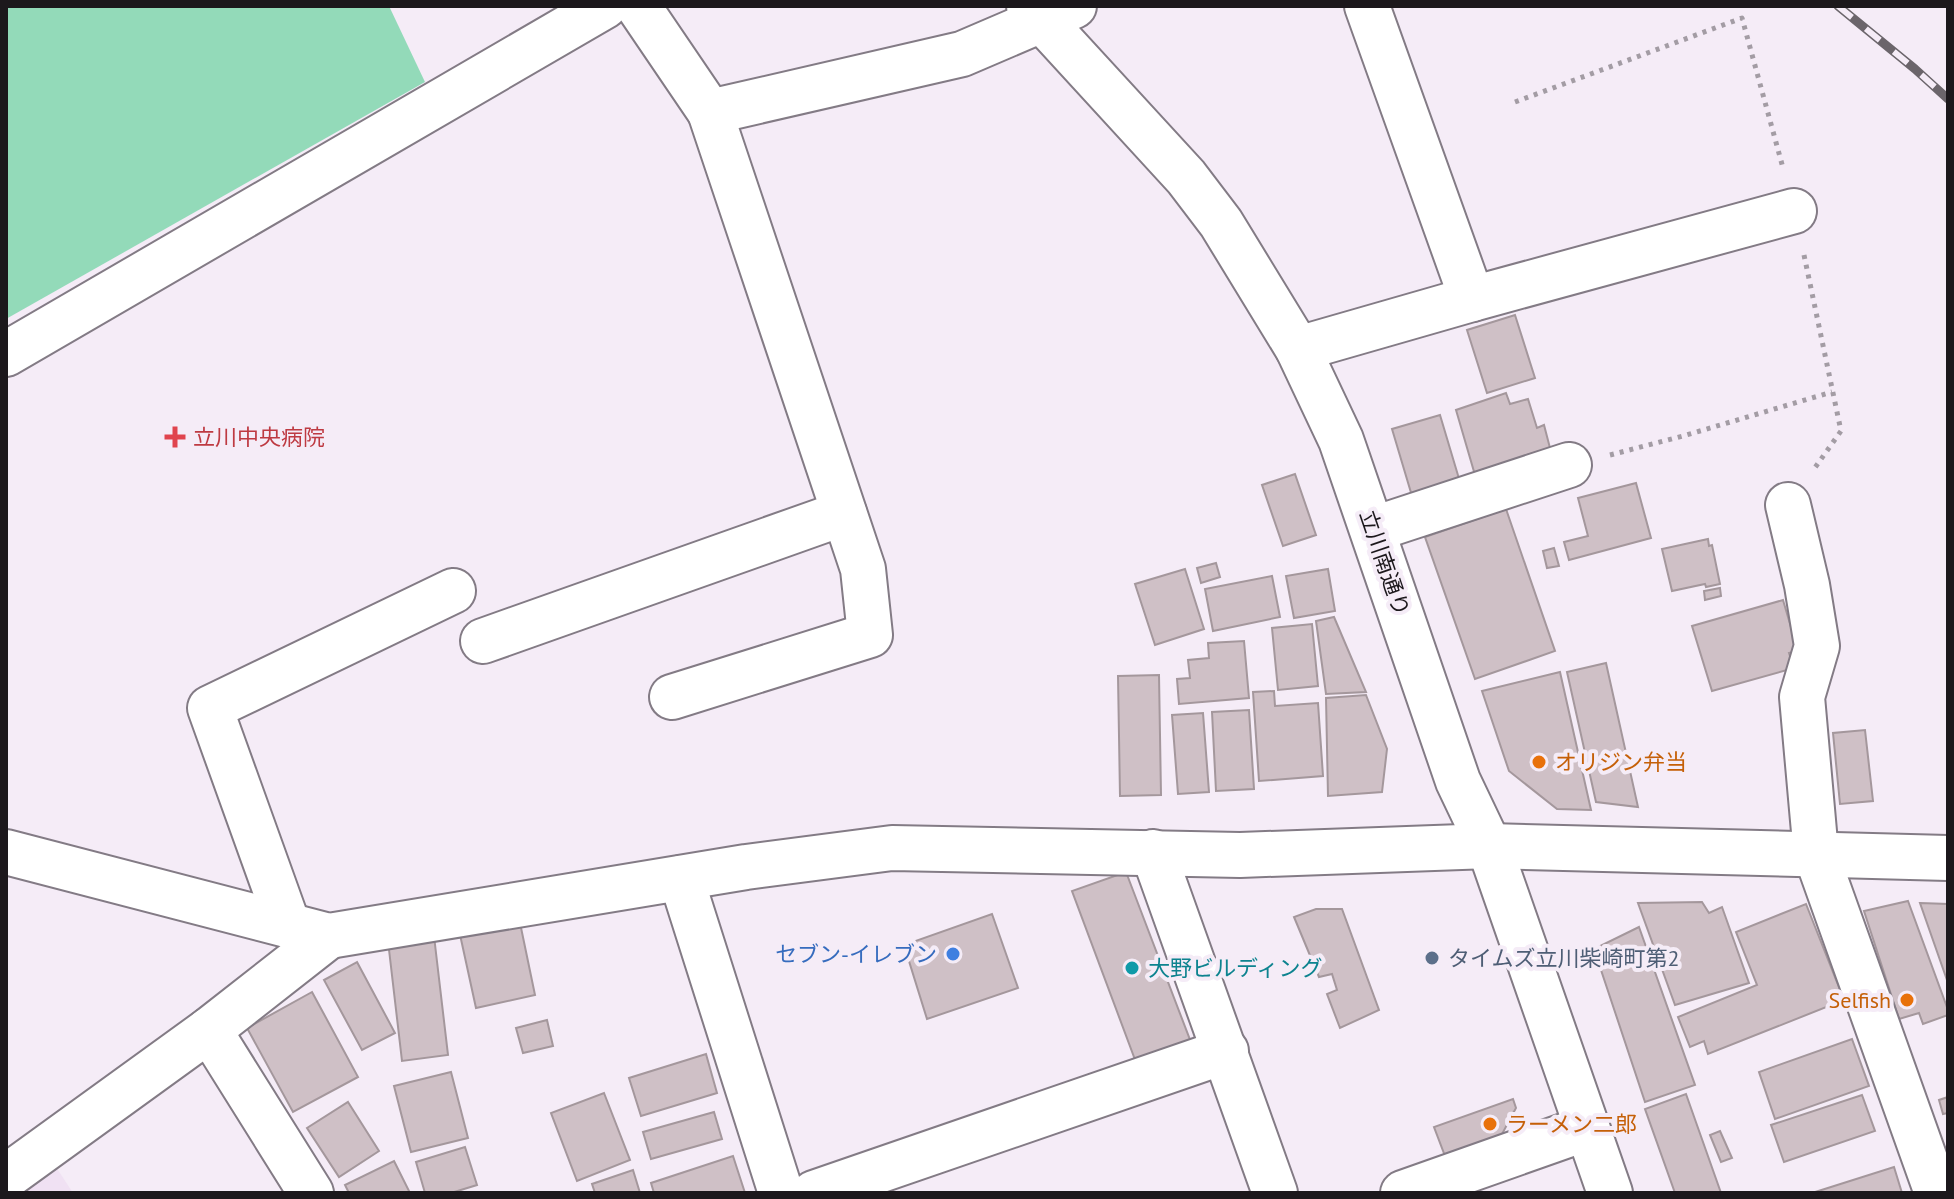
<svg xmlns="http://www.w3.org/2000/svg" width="1954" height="1199" font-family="'PT Sans','Noto Sans JP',sans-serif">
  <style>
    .built { fill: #f0e1f3 }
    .green { fill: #93dab9 }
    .building { fill: #cfc0c6; stroke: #a4979c; stroke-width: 2 }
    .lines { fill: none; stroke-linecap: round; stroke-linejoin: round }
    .minor-casing { stroke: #837b85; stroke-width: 48 }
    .path { stroke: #a39ca4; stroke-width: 5; stroke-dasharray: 4 6; stroke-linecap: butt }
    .minor { stroke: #fff; stroke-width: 44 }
    .rail-casing { stroke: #6b656b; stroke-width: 9 }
    .rail { stroke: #f5ecf7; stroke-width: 6; stroke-dasharray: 18; stroke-linecap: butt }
    .health-dot { fill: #e0444e; stroke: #f5ecf7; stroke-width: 3 }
    .food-dot { fill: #e8710a; stroke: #f5ecf7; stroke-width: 3 }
    .shop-dot { fill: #3f7fe0; stroke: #f5ecf7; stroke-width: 3 }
    .service-dot { fill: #5c6f8a; stroke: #f5ecf7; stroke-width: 3 }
    .culture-dot { fill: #0f9aa8; stroke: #f5ecf7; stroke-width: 3 }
    .labels { text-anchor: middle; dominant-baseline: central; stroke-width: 8; stroke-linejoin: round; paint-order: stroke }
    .health-label { font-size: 22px; fill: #be3a42; stroke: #f5ecf7; text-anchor: start }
    .street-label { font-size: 22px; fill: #1c181c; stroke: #f5ecf7 }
    .food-label { font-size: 22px; fill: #c56008; stroke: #f5ecf7; text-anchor: start }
    .shop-label { font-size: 22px; fill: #366cbe; stroke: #f5ecf7; text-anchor: end }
    .service-label { font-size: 22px; fill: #4e5e75; stroke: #f5ecf7; text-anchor: start }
    .culture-label { font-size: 22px; fill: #0d838f; stroke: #f5ecf7; text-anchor: start }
  </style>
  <rect width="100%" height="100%" fill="#f5ecf7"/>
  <polygon class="built" points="56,1167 73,1193 19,1193"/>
  <polygon class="green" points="6,6 389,6 425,82 6,319"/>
  <g class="building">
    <polygon points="1515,315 1535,378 1487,393 1467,330"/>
    <polygon points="1506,393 1510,404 1528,399 1537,428 1544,425 1550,448 1527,455 1529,462 1475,475 1456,410"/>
    <polygon points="1440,415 1460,482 1412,496 1392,429"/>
    <polygon points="1295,474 1316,535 1283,546 1262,485"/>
    <polygon points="1636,483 1651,538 1569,560 1564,542 1588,536 1578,498"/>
    <polygon points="1506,509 1555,651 1475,679 1425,537"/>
    <polygon points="1708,539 1709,546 1712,545 1720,584 1706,587 1705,584 1672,591 1662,549"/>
    <polygon points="1554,548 1559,566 1547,568 1543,551"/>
    <polygon points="1216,563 1220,577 1201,583 1197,568"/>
    <polygon points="1185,569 1204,629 1155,645 1135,584"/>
    <polygon points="1328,569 1335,611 1294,618 1286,576"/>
    <polygon points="1272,576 1280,617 1213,631 1205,589"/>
    <polygon points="1720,588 1721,596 1705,600 1704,591"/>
    <polygon points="1783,600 1798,651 1789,653 1794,668 1712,691 1692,626"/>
    <polygon points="1334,617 1366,692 1326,694 1316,621"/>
    <polygon points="1312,624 1318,686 1278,690 1272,628"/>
    <polygon points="1244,641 1249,698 1179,704 1177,679 1190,678 1188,660 1209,658 1208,643"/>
    <polygon points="1606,663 1638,807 1596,802 1567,672"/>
    <polygon points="1560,672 1591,810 1557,809 1509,771 1482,691"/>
    <polygon points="1159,675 1161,795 1120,796 1118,676"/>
    <polygon points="1274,691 1275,706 1318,703 1323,776 1259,781 1253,692"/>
    <polygon points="1366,695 1387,749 1382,792 1328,796 1326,698"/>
    <polygon points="1249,710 1254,789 1216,791 1212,712"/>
    <polygon points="1203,713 1209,792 1178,794 1172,715"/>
    <polygon points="1865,730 1873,801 1840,804 1833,733"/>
    <polygon points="1126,872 1192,1045 1137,1065 1072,891"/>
    <polygon points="1908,901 1948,1010 1948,1015 1923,1024 1919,1013 1899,1019 1864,911"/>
    <polygon points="1702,902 1709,913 1722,907 1749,983 1675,1005 1638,903"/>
    <polygon points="1920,903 1948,904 1948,983"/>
    <polygon points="1806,904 1844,1000 1708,1054 1704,1041 1690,1047 1678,1017 1757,985 1736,932"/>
    <polygon points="1316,909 1342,909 1379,1010 1340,1028 1327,994 1337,990 1332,974 1319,977 1294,917"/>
    <polygon points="992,914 1018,988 927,1019 904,945"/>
    <polygon points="519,918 535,995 476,1008 459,930"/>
    <polygon points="1639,927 1695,1085 1645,1102 1594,949"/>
    <polygon points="434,936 448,1055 402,1061 388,941"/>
    <polygon points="357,962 395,1033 362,1050 324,980"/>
    <polygon points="312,992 358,1077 293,1112 247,1028"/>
    <polygon points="547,1020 553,1046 523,1053 516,1028"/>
    <polygon points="1852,1039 1869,1086 1775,1119 1759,1072"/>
    <polygon points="706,1054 717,1093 641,1116 629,1078"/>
    <polygon points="451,1072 468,1138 411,1152 394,1086"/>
    <polygon points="604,1093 630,1160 577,1181 551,1113"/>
    <polygon points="1686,1094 1721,1193 1675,1193 1645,1109"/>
    <polygon points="1862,1095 1875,1131 1784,1162 1771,1125"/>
    <polygon points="1948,1097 1948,1113 1943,1114 1939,1100"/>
    <polygon points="1513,1099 1516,1108 1501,1136 1445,1156 1434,1127"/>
    <polygon points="348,1102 379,1151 339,1177 307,1128"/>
    <polygon points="714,1112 722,1139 651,1159 643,1132"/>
    <polygon points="1720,1131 1732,1158 1721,1162 1710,1135"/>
    <polygon points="465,1147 477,1185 451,1193 425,1193 416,1162"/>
    <polygon points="733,1156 745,1193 654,1193 651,1183"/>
    <polygon points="394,1161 410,1193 349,1193 345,1185"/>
    <polygon points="1894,1167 1902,1193 1812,1193"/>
    <polygon points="633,1170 640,1193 595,1193 592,1184"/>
  </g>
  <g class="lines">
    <defs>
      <g id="minor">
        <polyline points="638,6 710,112 962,54 1074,6"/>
        <polyline points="1029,6 1186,177 1221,223 1298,349 1341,440 1458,781 1489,846 1610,1193"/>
        <polyline points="1367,6 1472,299 1794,211"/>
        <polyline points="1298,349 1472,299"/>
        <polyline points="6,354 605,6"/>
        <polyline points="1788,505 1807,585 1817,646 1802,697 1816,854 1937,1193"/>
        <polyline points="1374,529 1569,465"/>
        <polyline points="483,641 844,513"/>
        <polyline points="672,697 870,635 863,569 710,112"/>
        <polyline points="6,852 329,936 746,867 892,848 1240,855 1489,846 1948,858"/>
        <polyline points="1153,852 1275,1193"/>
        <polyline points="681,878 781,1193"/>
        <polyline points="288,925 210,708 453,591"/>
        <polyline points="209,1030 311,1193"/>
        <polyline points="6,1177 209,1030 329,936"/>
        <polyline points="814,1193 1226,1051"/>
        <polyline points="1403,1193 1587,1128"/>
      </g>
    </defs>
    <use href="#minor" class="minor-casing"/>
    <g class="path">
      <polyline points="1515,102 1742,18 1783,168"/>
      <polyline points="1804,255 1841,431 1814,469"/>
      <polyline points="1610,455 1683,436 1832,392"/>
    </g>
    <use href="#minor" class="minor"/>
    <defs>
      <polyline id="rail" points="1838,6 1915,69 1948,99"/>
    </defs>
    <use href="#rail" class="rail-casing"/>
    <use href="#rail" class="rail"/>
  </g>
  <path class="health-dot" d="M171 425h8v8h8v8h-8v8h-8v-8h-8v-8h8z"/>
  <g class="food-dot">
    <circle cx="1539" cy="762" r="8"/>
    <circle cx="1907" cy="1000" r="8"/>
    <circle cx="1490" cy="1124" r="8"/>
  </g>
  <circle class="shop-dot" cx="953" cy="954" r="8"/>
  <circle class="service-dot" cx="1432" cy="958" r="8"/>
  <circle class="culture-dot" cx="1132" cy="968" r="8"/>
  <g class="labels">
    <g class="health-label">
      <text x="193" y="437">立川中央病院</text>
    </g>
    <g class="street-label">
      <text transform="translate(1385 563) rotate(71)">立川南通り</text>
    </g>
    <g class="food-label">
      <text x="1555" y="762">オリジン弁当</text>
      <text x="1891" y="1000" text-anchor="end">Selfish</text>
      <text x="1506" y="1124">ラーメン二郎</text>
    </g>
    <g class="shop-label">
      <text x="937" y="954">セブン-イレブン</text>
    </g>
    <g class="service-label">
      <text x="1448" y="958">タイムズ立川柴崎町第2</text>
    </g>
    <g class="culture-label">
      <text x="1148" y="968">大野ビルディング</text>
    </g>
  </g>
  <rect width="1954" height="1199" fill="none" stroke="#1c181c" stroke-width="16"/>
</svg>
